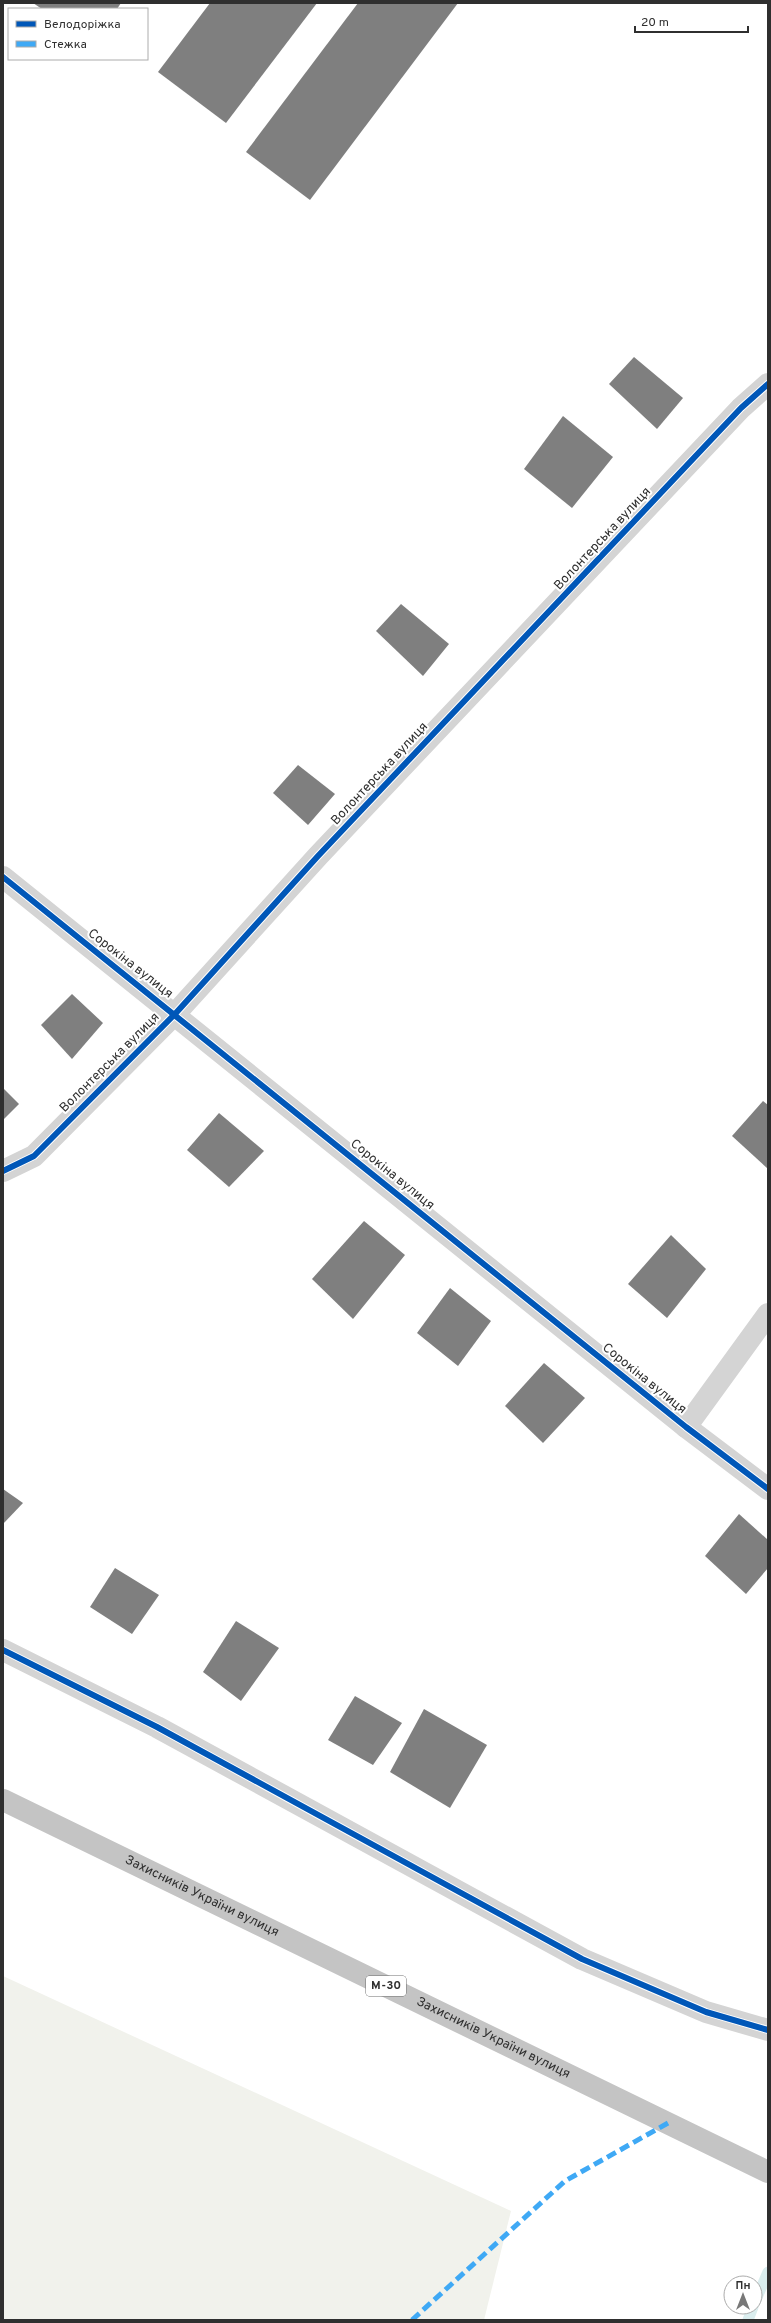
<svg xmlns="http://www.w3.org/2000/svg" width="771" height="2323" font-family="Overpass,sans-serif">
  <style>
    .green { fill: #f1f2ec }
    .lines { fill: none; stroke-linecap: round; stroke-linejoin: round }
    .stream { stroke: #daedee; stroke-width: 11 }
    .building { fill: #7f7f7f }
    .minor { stroke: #d4d4d4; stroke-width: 22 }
    .trunk { stroke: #c4c4c4; stroke-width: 22 }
    .quiet { stroke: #3fa9f5; stroke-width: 5; stroke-dasharray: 10 5; stroke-linecap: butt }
    .cycleway-casing { stroke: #fff; stroke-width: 8 }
    .cycleway { stroke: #0057b8; stroke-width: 6 }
    .labels { text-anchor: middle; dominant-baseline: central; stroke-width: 4; stroke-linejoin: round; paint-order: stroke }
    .shield { fill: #fff; stroke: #6d6d6d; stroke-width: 1 }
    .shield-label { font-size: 12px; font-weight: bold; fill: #2f2f2f }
    .street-label { font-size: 13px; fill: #2f2f2f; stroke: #fff }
  </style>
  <rect width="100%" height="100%" fill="#fff"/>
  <polygon class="green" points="3,1976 511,2211 484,2320 3,2320"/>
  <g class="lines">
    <g class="stream">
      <polyline points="755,2302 768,2272"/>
      <polyline points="748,2320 753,2307"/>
    </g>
  </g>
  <g class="building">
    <polygon points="33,3 121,3 117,9 42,9"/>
    <polygon points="210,3 317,3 226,123 158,72"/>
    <polygon points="358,3 458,3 310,200 246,152"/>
    <polygon points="634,357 683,398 657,429 609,384"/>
    <polygon points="563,416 613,457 572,508 524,469"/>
    <polygon points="401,604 449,644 423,676 376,631"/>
    <polygon points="298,765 335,794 308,825 273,793"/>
    <polygon points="72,994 103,1023 72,1059 41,1025"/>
    <polygon points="3,1088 19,1104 3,1120"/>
    <polygon points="763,1101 768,1105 768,1169 732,1136"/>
    <polygon points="219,1113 264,1151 229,1187 187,1150"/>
    <polygon points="364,1221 405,1255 353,1319 312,1279"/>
    <polygon points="671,1235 706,1269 667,1318 628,1284"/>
    <polygon points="450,1288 491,1321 458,1366 417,1333"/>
    <polygon points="544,1363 585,1398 543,1443 505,1406"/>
    <polygon points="3,1489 23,1503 3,1524"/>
    <polygon points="739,1514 768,1540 768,1568 746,1594 705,1556"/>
    <polygon points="115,1568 159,1595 132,1634 90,1607"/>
    <polygon points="236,1621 279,1648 241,1701 203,1672"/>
    <polygon points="355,1696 402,1723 373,1765 328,1740"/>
    <polygon points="424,1709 487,1745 450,1808 390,1772"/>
  </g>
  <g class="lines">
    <g class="minor">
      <polyline points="3,877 686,1427 768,1489"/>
      <polyline points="3,1171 34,1156 175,1014 318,856 741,408 768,384"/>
      <polyline points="686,1427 768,1314"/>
      <polyline points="3,1650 157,1727 582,1959 706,2012 768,2030"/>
    </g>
    <path class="trunk" id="s1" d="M3 1800 768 2172"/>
    <polyline class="quiet" points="412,2320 565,2181 668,2123"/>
    <defs>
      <g id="cycleway">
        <polyline points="3,877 686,1427 768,1489"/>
        <polyline points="3,1171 34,1156 175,1014 318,856 741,408 768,384"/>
        <polyline points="3,1650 157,1727 582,1959 706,2012 768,2030"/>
      </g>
    </defs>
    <use href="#cycleway" class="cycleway-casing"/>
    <use href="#cycleway" class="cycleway"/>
  </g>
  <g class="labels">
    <rect class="shield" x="366" y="1976" width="40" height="20" rx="3"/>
    <g class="shield-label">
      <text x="386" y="1986">М-30</text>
    </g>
    <g class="street-label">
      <text transform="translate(603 539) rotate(-47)">Волонтерська вулиця</text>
      <text transform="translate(380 774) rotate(-47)">Волонтерська вулиця</text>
      <text transform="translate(130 964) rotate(38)">Сорокіна вулиця</text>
      <text transform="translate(110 1063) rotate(-45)">Волонтерська вулиця</text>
      <text transform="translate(392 1175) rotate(39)">Сорокіна вулиця</text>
      <text transform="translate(644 1379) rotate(39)">Сорокіна вулиця</text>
      <text stroke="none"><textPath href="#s1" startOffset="221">Захисників України вулиця</textPath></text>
      <text stroke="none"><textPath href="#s1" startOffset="545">Захисників України вулиця</textPath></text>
    </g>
  </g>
  <rect width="771" height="2323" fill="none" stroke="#2f2f2f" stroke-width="8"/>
  <rect x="8" y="8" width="140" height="52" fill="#ffffff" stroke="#acacac"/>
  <rect x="16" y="21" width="20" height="6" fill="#0057b8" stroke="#acacac"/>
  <text x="44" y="28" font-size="12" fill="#2f2f2f">Велодоріжка</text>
  <rect x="16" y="41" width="20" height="6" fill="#3fa9f5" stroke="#acacac"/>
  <text x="44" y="48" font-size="12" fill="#2f2f2f">Стежка</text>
  <g transform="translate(743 2295)"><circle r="19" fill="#ffffff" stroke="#acacac"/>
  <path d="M0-3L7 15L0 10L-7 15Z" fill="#787878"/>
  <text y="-6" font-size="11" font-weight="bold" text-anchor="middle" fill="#2f2f2f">Пн</text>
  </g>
  <path d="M635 26v6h113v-6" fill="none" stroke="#2f2f2f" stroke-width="2"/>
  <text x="641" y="26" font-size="12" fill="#2f2f2f" stroke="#ffffff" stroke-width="3" paint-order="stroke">20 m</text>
</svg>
